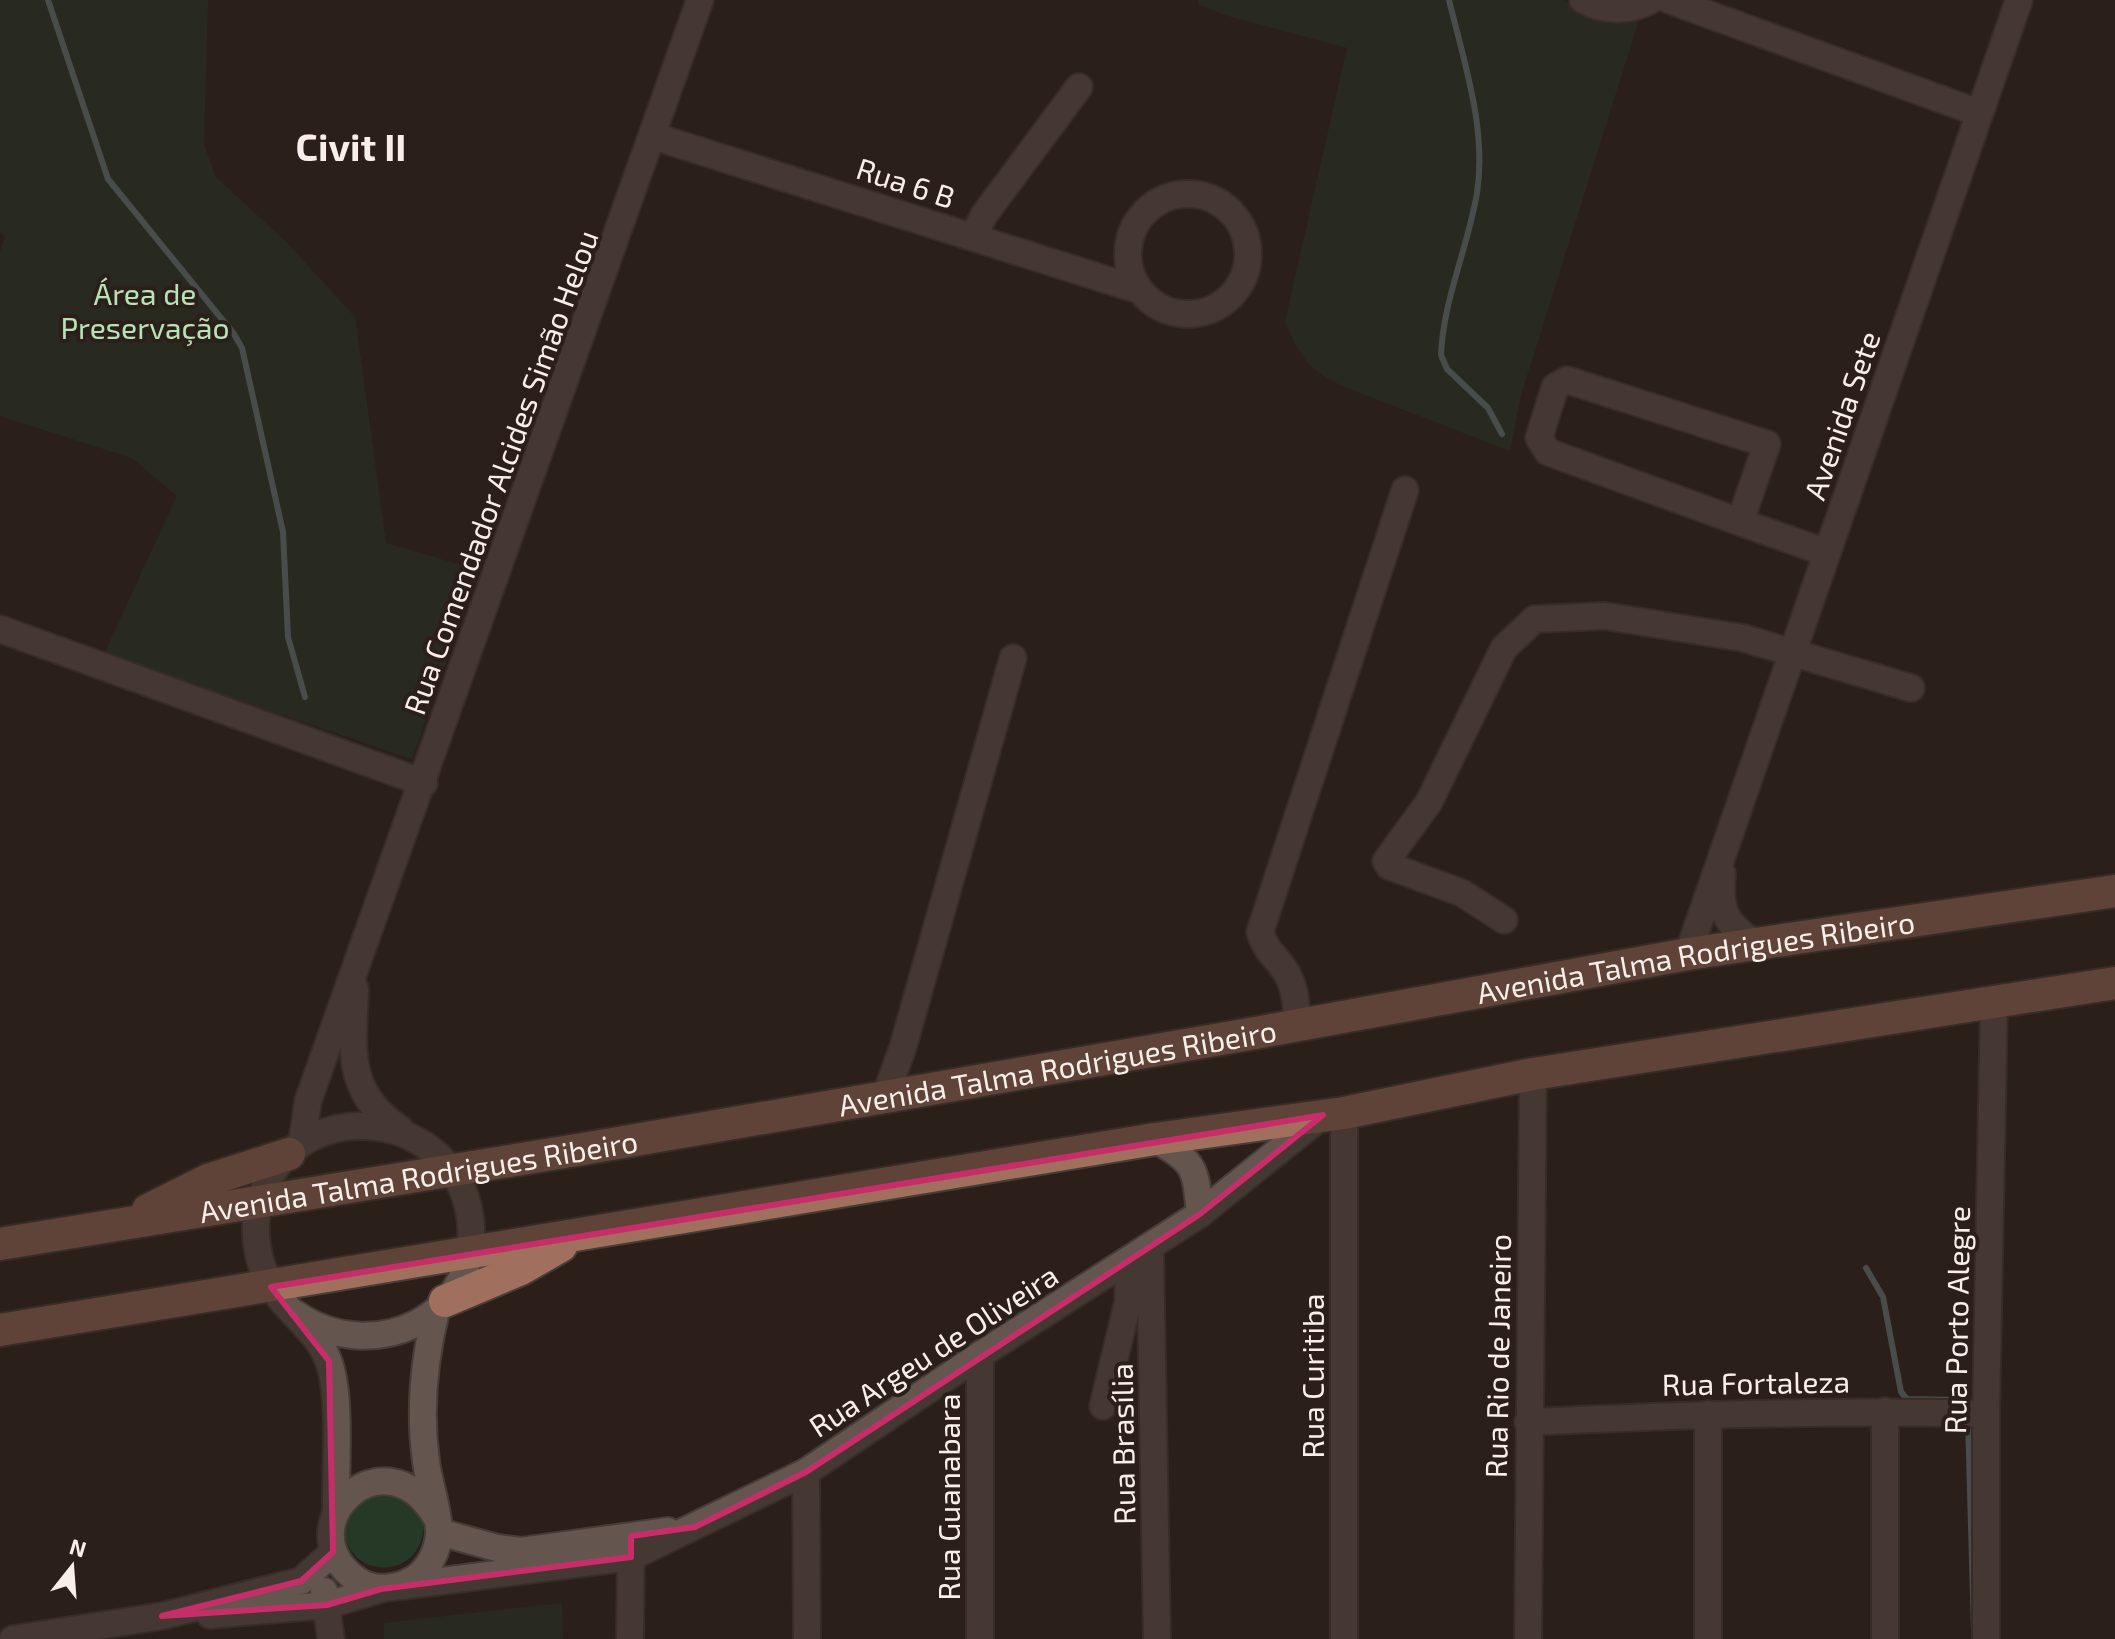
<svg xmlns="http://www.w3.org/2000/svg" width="2115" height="1639" font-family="'Exo 2',sans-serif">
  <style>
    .green { fill: #263826 }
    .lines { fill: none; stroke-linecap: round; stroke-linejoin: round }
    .stream { stroke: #6c868b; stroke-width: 6 }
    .minor-casing { stroke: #463c38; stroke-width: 30 }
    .major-casing { stroke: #463c38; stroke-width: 36 }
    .minor { stroke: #64564f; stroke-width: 26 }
    .major { stroke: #a06f5d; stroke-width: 32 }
    .marked { fill: none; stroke: #c72e69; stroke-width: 6; stroke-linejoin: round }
    .labels { text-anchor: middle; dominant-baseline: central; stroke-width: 8; stroke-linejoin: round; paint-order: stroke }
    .street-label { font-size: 30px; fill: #f8efeb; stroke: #2c1f19 }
    .park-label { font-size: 30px; fill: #b6e4b7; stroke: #2c1f19 }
    .district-label { font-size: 38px; font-weight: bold; fill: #f8efeb; stroke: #2c1f19 }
  </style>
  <rect width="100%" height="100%" fill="#2c1f19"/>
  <g class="green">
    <polygon points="0,0 208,0 204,144 216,177 287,243 355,317 386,543 478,570 412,759 104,654 177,496 132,458 0,416 0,252 5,236 0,233"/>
    <path d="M1198 0H1564L1638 23 1521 395 1510 451 1345 387C1308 370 1302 359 1285 322L1347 48 1228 16 1198 4Z"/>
    <path d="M386 1487 423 1514C433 1589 327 1583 347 1509Z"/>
    <polygon points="562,1603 563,1639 384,1639 384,1623"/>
  </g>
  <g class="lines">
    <g class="stream">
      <polyline points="48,0 108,179 234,334 242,348 283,532 288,637 305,697"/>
      <path d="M1449 0C1464 62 1487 129 1477 193 1468 247 1443 301 1441 355L1447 369 1488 408 1502 434"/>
      <polyline points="1866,1268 1883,1297 1901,1392 1907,1399 1962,1400 1967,1404"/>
      <polyline points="1968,1419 1974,1631"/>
    </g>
    <defs>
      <g id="minor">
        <path d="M1583 0C1604 12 1630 12 1651 0"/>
        <polyline points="1669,0 1979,113"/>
        <polyline points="653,136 1139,290"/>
        <circle cx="1188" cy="254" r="60"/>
        <polyline points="973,237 984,215 1079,87"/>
        <polyline points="1740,522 1548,452 1539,438 1555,387 1567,380 1767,444 1740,522 1827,553"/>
        <polyline points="0,629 424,783"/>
        <path d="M1722 874C1719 911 1725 925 1757 944"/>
        <polyline points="1504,920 1462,893 1389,866 1386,861 1429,802 1504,648 1535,619 1605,616 1743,638 1911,688"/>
        <polyline points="1688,954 2019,0"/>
        <path d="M355 989C353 1048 344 1092 400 1129"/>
        <path d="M1298 1026C1296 1006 1296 986 1284 969 1273 953 1267 953 1260 932L1405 490"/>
        <polyline points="885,1097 903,1047 1013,658"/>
        <polyline points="1344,1113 1344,1639"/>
        <path d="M1155 1139C1196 1164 1195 1166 1200 1214"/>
        <polyline points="302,1143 308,1101 700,0"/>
        <polyline points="1150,1248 1157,1639"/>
        <path d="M436 1311C424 1360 419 1411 426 1461 429 1485 439 1510 439 1533 438 1551 429 1569 414 1579 397 1589 374 1592 357 1580 283 1527 384 1428 436 1517"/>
        <path d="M296 1314C372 1367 484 1318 470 1217 455 1113 306 1091 264 1189 248 1227 256 1272 284 1303 299 1321 320 1337 328 1360 342 1395 335 1471 336 1511"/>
        <polyline points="1103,1406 1128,1302 1129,1261"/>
        <polyline points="1708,1414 1708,1639"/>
        <path d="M1528 1422C1681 1415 1833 1410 1986 1414"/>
        <polyline points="806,1472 807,1639"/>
        <polyline points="439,1532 497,1548 521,1551 668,1531"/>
        <polyline points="402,1586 631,1557 806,1472 980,1355 1200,1214 1323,1115"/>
        <polyline points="324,1591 331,1639"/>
        <polyline points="210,1615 327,1605 381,1589"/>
        <polyline points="13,1639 162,1616 301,1581 333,1552"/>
        <polyline points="630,1639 631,1540"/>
        <polyline points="980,1639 980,1355"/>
        <polyline points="1528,1639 1533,1074"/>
        <polyline points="1885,1639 1885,1411"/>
        <polyline points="1986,1639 1986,1414 1994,1001"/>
      </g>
      <g id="major">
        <polyline points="148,1210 208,1180 289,1154"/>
        <path id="s1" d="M0 1244 589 1148 1244 1035 1688 954 2115 891"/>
        <polyline points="445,1301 521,1269 561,1246"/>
        <polyline points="0,1330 1155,1139 1344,1113 1533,1074 2115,983"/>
      </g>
    </defs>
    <use href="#minor" class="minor-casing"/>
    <use href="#major" class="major-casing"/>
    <use href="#minor" class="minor"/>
    <use href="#major" class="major"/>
  </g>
  <path d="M0 0H2115V1639H0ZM1323 1115 1200 1214 806 1472 695 1527 631 1536V1557L381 1589 327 1605 162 1616 301 1581 333 1552 329 1361 271 1287Z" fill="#2c1f19" fill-opacity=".55" fill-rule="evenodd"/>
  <path class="marked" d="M1323 1115 1200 1214 806 1472 695 1527 631 1536V1557L381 1589 327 1605 162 1616 301 1581 333 1552 329 1361 271 1287Z"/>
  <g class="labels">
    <g class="street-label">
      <text transform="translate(906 182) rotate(18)">Rua 6 B</text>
      <text transform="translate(1841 415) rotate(-71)">Avenida Sete</text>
      <text transform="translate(500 472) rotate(-70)">Rua Comendador Alcides Simão Helou</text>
      <text stroke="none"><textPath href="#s1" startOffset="1720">Avenida Talma Rodrigues Ribeiro</textPath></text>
      <text stroke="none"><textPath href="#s1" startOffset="1072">Avenida Talma Rodrigues Ribeiro</textPath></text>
      <text stroke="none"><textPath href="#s1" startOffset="424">Avenida Talma Rodrigues Ribeiro</textPath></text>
      <text transform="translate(1956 1320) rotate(-89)">Rua Porto Alegre</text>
      <text transform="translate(933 1350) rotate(-33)">Rua Argeu de Oliveira</text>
      <text transform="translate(1497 1356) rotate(-89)">Rua Rio de Janeiro</text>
      <text transform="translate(1312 1376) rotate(-90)">Rua Curitiba</text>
      <text transform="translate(1756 1382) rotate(-1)">Rua Fortaleza</text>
      <text transform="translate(1122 1444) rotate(-91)">Rua Brasília</text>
      <text transform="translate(948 1497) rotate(-90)">Rua Guanabara</text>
    </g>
    <g class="park-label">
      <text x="145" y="293">Área de<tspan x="145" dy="34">Preservação</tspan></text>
    </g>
    <g class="district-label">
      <text x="351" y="146">Civit II</text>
    </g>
  </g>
  <g transform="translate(72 1567) rotate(17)" stroke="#2c1f19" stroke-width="6" paint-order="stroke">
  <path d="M0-6L14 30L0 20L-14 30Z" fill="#f8efeb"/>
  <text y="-12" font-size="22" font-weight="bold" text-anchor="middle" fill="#f8efeb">N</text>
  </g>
</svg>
